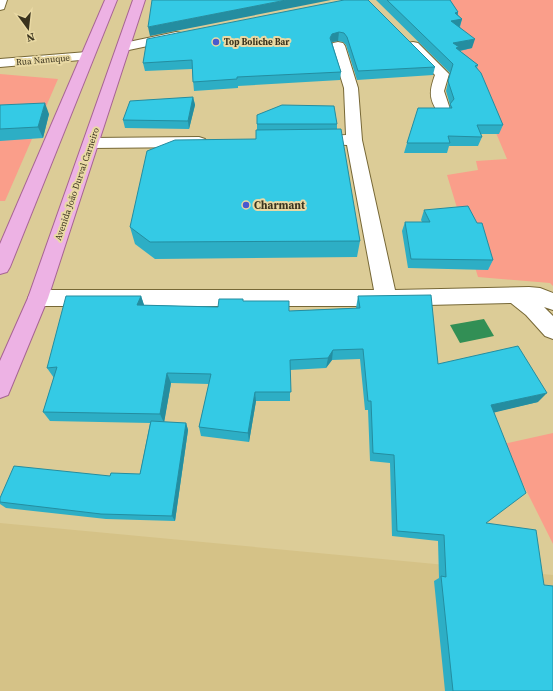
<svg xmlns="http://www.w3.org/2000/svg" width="553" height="691" font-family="'Source Serif 4',serif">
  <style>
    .built { fill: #d5c287 }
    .green { fill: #fa9e8a }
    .water { fill: #328f55 }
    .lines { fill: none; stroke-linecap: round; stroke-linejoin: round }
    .minor-casing { stroke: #776836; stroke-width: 2 }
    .major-casing { stroke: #a76493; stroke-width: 2 }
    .minor { fill: #fff; fill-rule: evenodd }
    .major { fill: #edb2e4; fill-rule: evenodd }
    .wall { fill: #2daec5 }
    .shaded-wall { fill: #248da0 }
    .building { fill: #34cae5; stroke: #248da0 }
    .poi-dot { fill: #4959ce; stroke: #e9d9a4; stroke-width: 1.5 }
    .labels { text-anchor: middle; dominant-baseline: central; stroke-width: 4; stroke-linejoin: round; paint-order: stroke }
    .far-poi-label { font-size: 9px; font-weight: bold; fill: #3a331e; stroke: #e9d9a4; text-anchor: start }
    .far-street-label { font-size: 9px; fill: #3a331e; stroke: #e9d9a4 }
    .poi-label { font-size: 11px; font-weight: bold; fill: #3a331e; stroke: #e9d9a4; text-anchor: start }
  </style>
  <rect width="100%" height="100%" fill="#dccc97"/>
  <polygon class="built" points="0,523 553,575 553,691 0,691"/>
  <g class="green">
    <polygon points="440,0 553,0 553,286 550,283 478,277 447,175 478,170 476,161 507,159"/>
    <polygon points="0,74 58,79 5,201 0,201"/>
    <polygon points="553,433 553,544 503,444"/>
  </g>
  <polygon class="water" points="484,319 494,336 460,343 450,325"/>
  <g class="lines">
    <defs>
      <g id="minor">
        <polygon points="0,0 7,0 4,9 0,10"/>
        <polygon points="176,32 181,33 182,36 181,39 124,51 119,50 117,47 119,44"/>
        <polygon points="338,42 343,43 345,46 358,88 362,140 395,290 529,287 540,288 553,293 553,310 544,307 553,316 553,339 545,336 526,315 511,303 386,306 38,306 31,304 28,298 31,292 38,290 374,290 347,145 308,143 306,140 308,137 346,135 344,88 331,46 333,43"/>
        <path d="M413 42 418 43 449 74 444 91 450 109 448 112 443 113 438 112C428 98 430 89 435 75L406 46 408 43Z"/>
        <polygon points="87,52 92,53 94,56 92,59 0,67 0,59"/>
        <polygon points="199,137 205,139 207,142 205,145 199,147 91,148 85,146 83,143 85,140 91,138"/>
      </g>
      <g id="major">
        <polygon points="105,0 117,0 10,267 7,272 0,274 0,244"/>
        <polygon points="133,0 145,0 48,298 8,395 0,398 0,361 28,298"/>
      </g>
    </defs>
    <use href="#minor" class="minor-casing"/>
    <use href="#major" class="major-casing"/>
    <use href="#minor" class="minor"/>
    <use href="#major" class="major"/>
  </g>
  <g class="wall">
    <polygon points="344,0 435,67 433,75 357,80 346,45 343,42 338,41 332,42 341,72 340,80 238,86 238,88 194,91 192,69 145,71 143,63"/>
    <polygon points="376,0 450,0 458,12 458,15 462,19 460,27 472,48 460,51 478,65 477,68 503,125 499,134 481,134 482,137 478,146 449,146 447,153 404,153 407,143 449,108 450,105 446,91 450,73"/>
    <polygon points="193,97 195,105 189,129 125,128 123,120"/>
    <polygon points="0,105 49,114 43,138 0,141"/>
    <polygon points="257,124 337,124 337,129 360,241 357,257 155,259 135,244 130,227 256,139 257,130"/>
    <polygon points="424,210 493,260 488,270 408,268 402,231 405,222 422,222 421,220"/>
    <polygon points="141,296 144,305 218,307 243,301 289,311 356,308 358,296 438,364 538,402 494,412 486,523 553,691 445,691 434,581 439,578 438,541 392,536 390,463 370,461 368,410 365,410 360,359 332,360 326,368 290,370 290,401 256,401 249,442 201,436 199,427 209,384 171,383 164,422 186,423 188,430 175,521 106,519 6,508 0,504 0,498 110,476 140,474 150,423 50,421 43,412 54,378 47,368"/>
  </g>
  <g class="shaded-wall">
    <polygon points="286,0 331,0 150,36 148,27"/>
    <polygon points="458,12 456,20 462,19 459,28 451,21 455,13"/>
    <polygon points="339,32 338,41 332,42 330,38 332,34"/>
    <polygon points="475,39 472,48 458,51 453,43"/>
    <polygon points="193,97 195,105 189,129 188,121"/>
    <polygon points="45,103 49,114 43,138 38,127"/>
    <polygon points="141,296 145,308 137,305"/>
    <polygon points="333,350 332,360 326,368 328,358"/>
    <polygon points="167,373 171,383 164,423 160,414"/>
    <polygon points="255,392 256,401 249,442 248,433"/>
    <polygon points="547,393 538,402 484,415 491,405"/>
    <polygon points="186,423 188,430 175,521 172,516"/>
  </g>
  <g class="building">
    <polygon points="152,0 286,0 148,27"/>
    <polygon points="344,0 368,0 435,67 358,71 347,37 344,33 339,32 332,34 330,38 341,72 237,77 237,79 193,82 192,60 143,63 147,39"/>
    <polygon points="387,0 450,0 458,12 455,13 462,19 451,21 475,39 453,43 459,47 456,48 478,65 475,66 481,73 503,125 477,125 482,137 448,136 450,143 407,143 418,108 452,108 450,104 454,99 448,81 453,64"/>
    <polygon points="193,97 188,121 123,120 130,101"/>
    <polygon points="45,103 38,127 0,129 0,105"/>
    <polygon points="282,105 334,106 337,124 257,124 257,115"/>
    <polygon points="341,129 360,241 150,242 130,227 147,151 175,140 256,139 256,130"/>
    <polygon points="468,206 477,223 482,223 493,260 411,259 405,222 430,222 424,210"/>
    <polygon points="431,295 438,364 518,346 547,393 491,405 526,493 486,523 536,530 544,585 553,586 553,691 453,691 441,576 446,577 444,535 397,531 394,455 373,453 371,401 368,401 363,349 333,350 328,358 290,360 291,392 255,392 248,433 199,427 211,374 167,373 160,414 43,412 57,367 47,368 66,296 141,296 137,305 218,307 219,299 243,299 243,301 289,301 289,311 360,308 358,296"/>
    <polygon points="151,421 186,423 172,516 101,514 0,502 0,498 14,466 110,476 111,473 140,474"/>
  </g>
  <g class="poi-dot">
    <circle cx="216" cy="42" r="4"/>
    <circle cx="246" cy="205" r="4"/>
  </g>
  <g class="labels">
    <g class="far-poi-label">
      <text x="224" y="42">Top Boliche Bar</text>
    </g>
    <g class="far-street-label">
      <text transform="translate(43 60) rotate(-5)">Rua Nanuque</text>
      <text transform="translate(77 184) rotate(-71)">Avenida João Durval Carneiro</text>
    </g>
    <g class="poi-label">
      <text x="254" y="205">Charmant</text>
    </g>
  </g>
  <g transform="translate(28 28) rotate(165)" stroke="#e9d9a4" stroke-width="3" paint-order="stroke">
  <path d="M0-3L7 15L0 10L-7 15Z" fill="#3a331e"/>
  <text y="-6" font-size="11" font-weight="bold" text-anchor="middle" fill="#3a331e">N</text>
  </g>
</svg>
